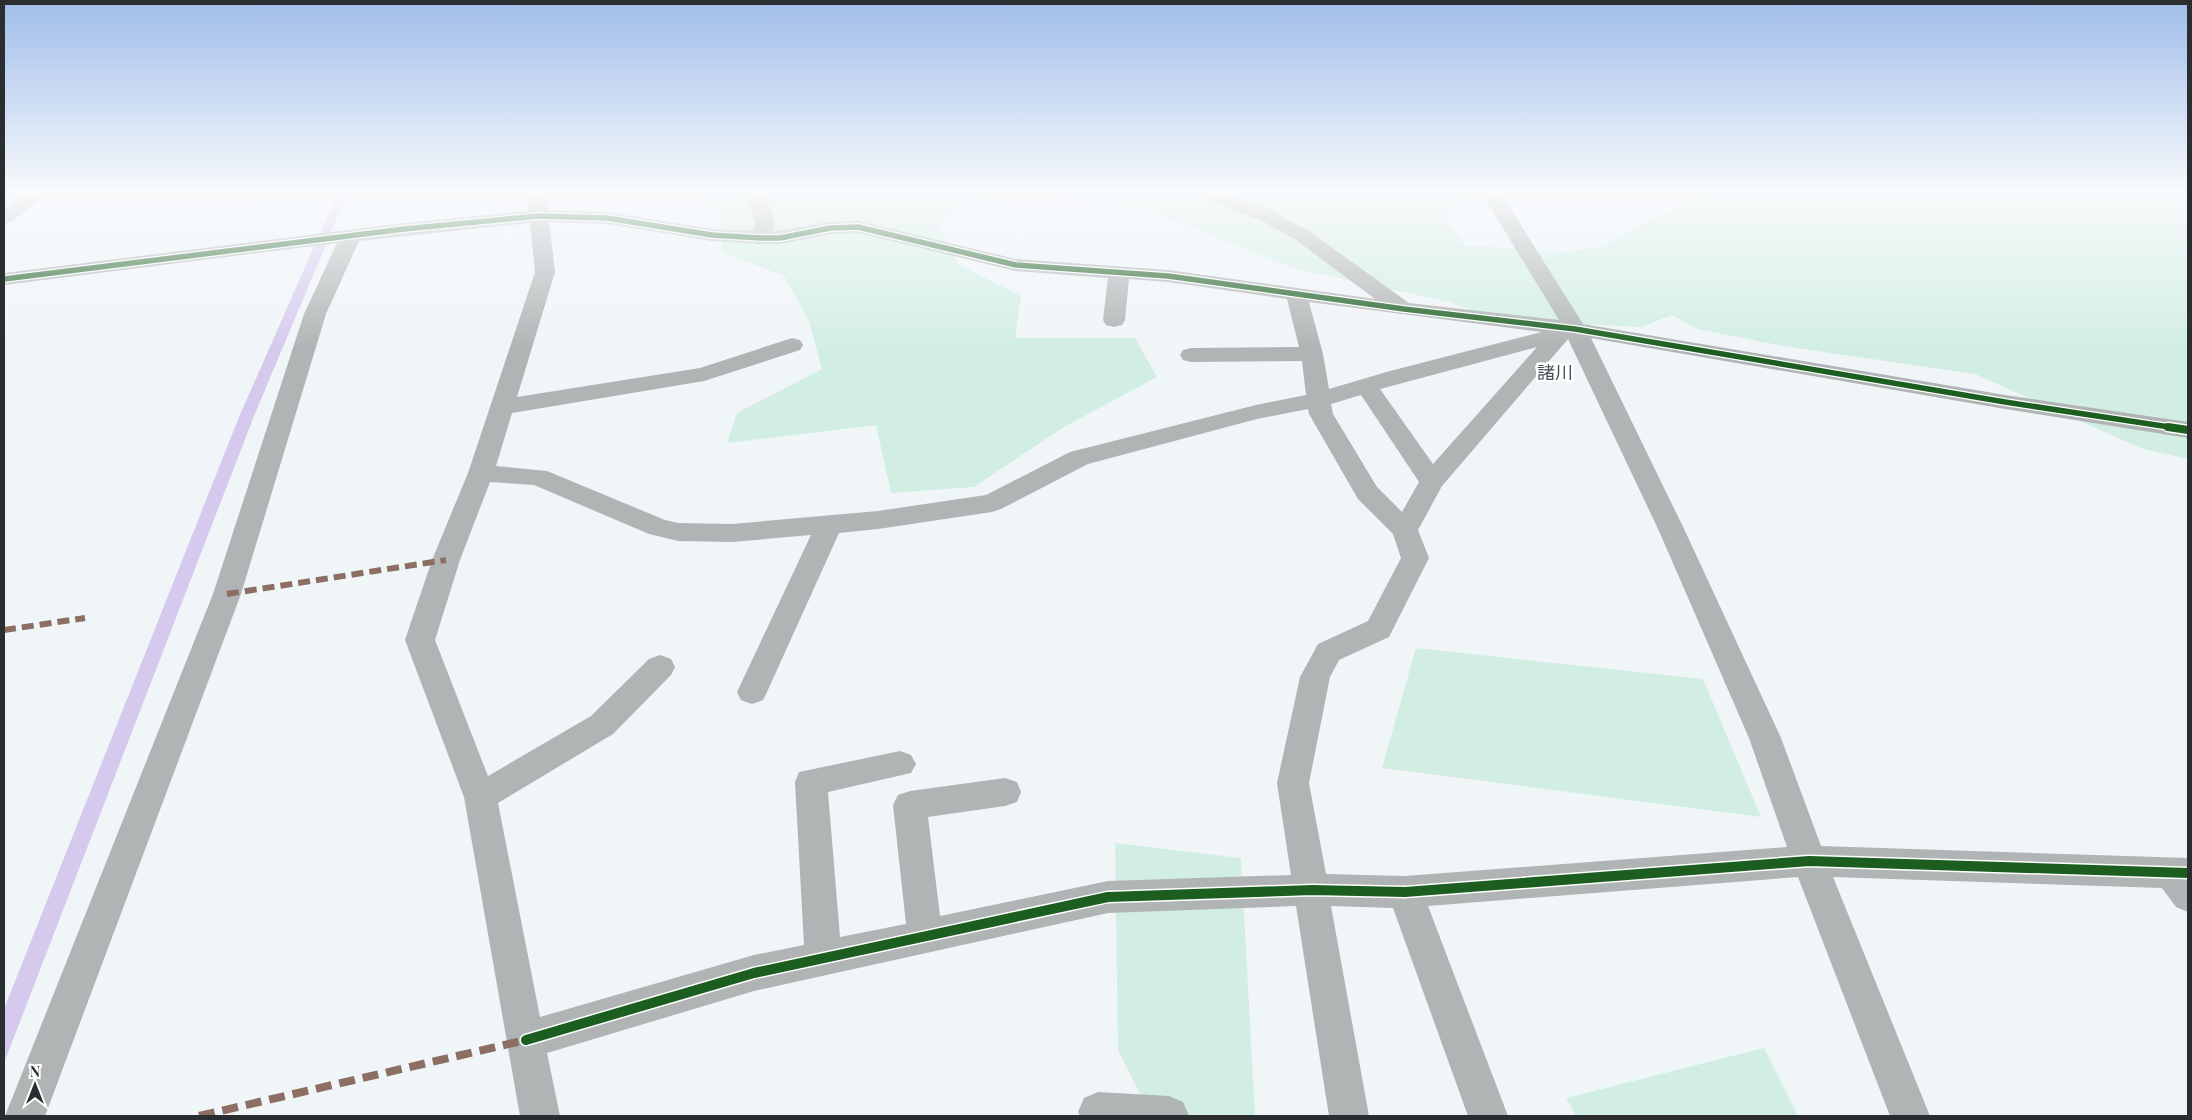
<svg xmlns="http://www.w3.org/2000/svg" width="2192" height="1120" font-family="'Playfair Display','Noto Sans JP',serif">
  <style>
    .green { fill: #d2eee3 }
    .water { fill: #d5caee }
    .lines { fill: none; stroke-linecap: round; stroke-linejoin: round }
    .minor { fill: #b0b4b4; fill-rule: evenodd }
    .quiet-far1 { stroke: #8d6e63; stroke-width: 6; stroke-dasharray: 12 6; stroke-linecap: butt }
    .quiet { stroke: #8d6e63; stroke-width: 8; stroke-dasharray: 16 8; stroke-linecap: butt }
    .cycleway-far2-casing { stroke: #fff; stroke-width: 8 }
    .cycleway-far1-casing { stroke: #fff; stroke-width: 11 }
    .cycleway-casing { stroke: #fff; stroke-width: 13 }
    .cycleway-far2 { stroke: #1b5e20; stroke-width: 5.5 }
    .cycleway-far1 { stroke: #1b5e20; stroke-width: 8 }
    .cycleway { stroke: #1b5e20; stroke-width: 10 }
    .labels { text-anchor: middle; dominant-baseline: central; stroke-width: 5; stroke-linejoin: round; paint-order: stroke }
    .quarter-label { font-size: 18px; fill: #475055; stroke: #fff }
  </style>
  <rect width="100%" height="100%" fill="#f0f5f8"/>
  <g class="green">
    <polygon points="705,192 992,192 964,204 937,225 958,264 1021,296 1015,338 1135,338 1157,377 1064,427 974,487 891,493 876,425 727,443 737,413 822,369 809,321 784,276 722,252 718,214"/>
    <polygon points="1055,192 1466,192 1444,213 1464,245 1562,252 1601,247 1654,217 1703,199 1705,192 2188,192 2188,459 2140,448 1975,374 1789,347 1697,329 1672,315 1641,327 1497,320 1450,302 1293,268 1157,213"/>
    <polygon points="1416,648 1703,679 1761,817 1382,768"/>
    <polygon points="1115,843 1241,858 1255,1116 1151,1116 1118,1050"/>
    <polygon points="1764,1048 1798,1116 1576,1116 1566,1098"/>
  </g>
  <polygon class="water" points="338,192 348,192 254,416 4,1063 4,1009 239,417"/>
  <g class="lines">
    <g class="minor">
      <polygon points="28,192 50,192 11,222 4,224 4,209"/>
      <path d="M527 192H545L548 210 607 212 712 229 753 231 755 223 746 192H765L775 223 773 232 830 222 858 221 1016 259 1168 270 1375 299 1296 240 1262 221 1199 196 1196 192H1222L1276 213 1310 232 1409 303 1559 320 1481 192H1500L1583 324 2005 395 2188 422V438L2005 409 1591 338 1685 531 1781 738 1821 846 2188 858V912L2176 907 2162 888 1833 877 1930 1116H1890L1798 877 1428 906 1508 1116H1468L1393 908 1331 906 1369 1116H1329L1296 906 1108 913 754 991 547 1053 560 1116H520L464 797 405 640 432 560 468 473 535 272 530 223 359 241 326 314 241 594 45 1116H5L213 594 304 314 337 243 4 285V273L404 223 528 211ZM549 222 607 224 712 241 761 244H780L830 234 858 233 1016 271 1108 278 1103 320 1106 325 1114 327 1122 325 1125 320 1129 279 1168 282 1287 299 1299 347 1191 348 1183 350 1180 355 1183 360 1191 362 1302 361 1306 395 1256 405 1070 452 986 495 878 511 732 524 678 523 665 520 547 471 496 466 512 413 704 381 800 350 803 345 800 340 792 338 700 368 517 397 555 272ZM1309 302 1542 332 1390 371 1329 389 1323 354ZM1568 339 1659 531 1749 738 1787 847 1405 876 1326 874 1309 783 1330 677 1339 660 1389 637 1429 558 1418 530 1442 486ZM1537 347 1433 464 1380 389ZM1361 395 1419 482 1402 512 1377 487 1333 414 1331 404ZM1308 409 1309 414 1358 499 1393 534 1401 558 1368 621 1318 644 1300 677 1277 783 1291 875 1108 881 940 916 928 817 1005 806 1017 802 1021 792 1017 782 1005 778 910 791 898 795 893 805 906 924 840 937 828 792 911 773 916 764 911 755 900 751 799 772 795 782 804 945 754 955 540 1017 498 803 613 734 671 675 675 667 671 659 660 655 649 659 591 716 488 776 435 640 460 560 490 482 534 485 649 534 678 541 732 542 811 535 737 692 741 700 752 704 763 700 767 692 839 533 878 529 992 512 1001 509 1088 464 1257 419Z"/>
      <polygon points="1098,1092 1169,1096 1183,1102 1189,1116 1080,1116 1078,1112 1084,1098"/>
    </g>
    <g class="quiet-far1">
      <polyline points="227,594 446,560"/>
      <polyline points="4,630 85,618"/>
    </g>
    <polyline class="quiet" points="199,1116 526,1040"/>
    <defs>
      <polyline id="cycleway-far2" points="4,279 404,229 538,216 607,218 712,235 761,238 780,238 830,228 858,227 1016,265 1168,276 1404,309 1575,329 2005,402 2176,428"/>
      <polyline id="cycleway-far1" points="2168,427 2188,430"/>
      <polyline id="cycleway" points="526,1040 754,973 1108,897 1312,890 1405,892 1809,861 2188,873"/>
    </defs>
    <use href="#cycleway-far2" class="cycleway-far2-casing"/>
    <use href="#cycleway-far1" class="cycleway-far1-casing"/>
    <use href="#cycleway" class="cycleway-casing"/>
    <use href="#cycleway-far2" class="cycleway-far2"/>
    <use href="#cycleway-far1" class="cycleway-far1"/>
    <use href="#cycleway" class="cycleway"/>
  </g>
  <linearGradient id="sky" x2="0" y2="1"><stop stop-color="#a0bdea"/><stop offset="0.55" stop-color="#f8fafc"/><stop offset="1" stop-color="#f8fafc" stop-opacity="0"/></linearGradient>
  <rect width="2192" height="348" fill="url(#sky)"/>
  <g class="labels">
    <g class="quarter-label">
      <text x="1555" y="372">諸川</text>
    </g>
  </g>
  <rect width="2192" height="1120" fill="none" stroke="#2a2e30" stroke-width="10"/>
  <g transform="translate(35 1085)" stroke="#ffffff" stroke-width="4" paint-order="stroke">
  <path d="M0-4L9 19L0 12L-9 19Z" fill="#2a2e30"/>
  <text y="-8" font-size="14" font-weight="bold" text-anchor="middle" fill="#2a2e30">N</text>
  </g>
</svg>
